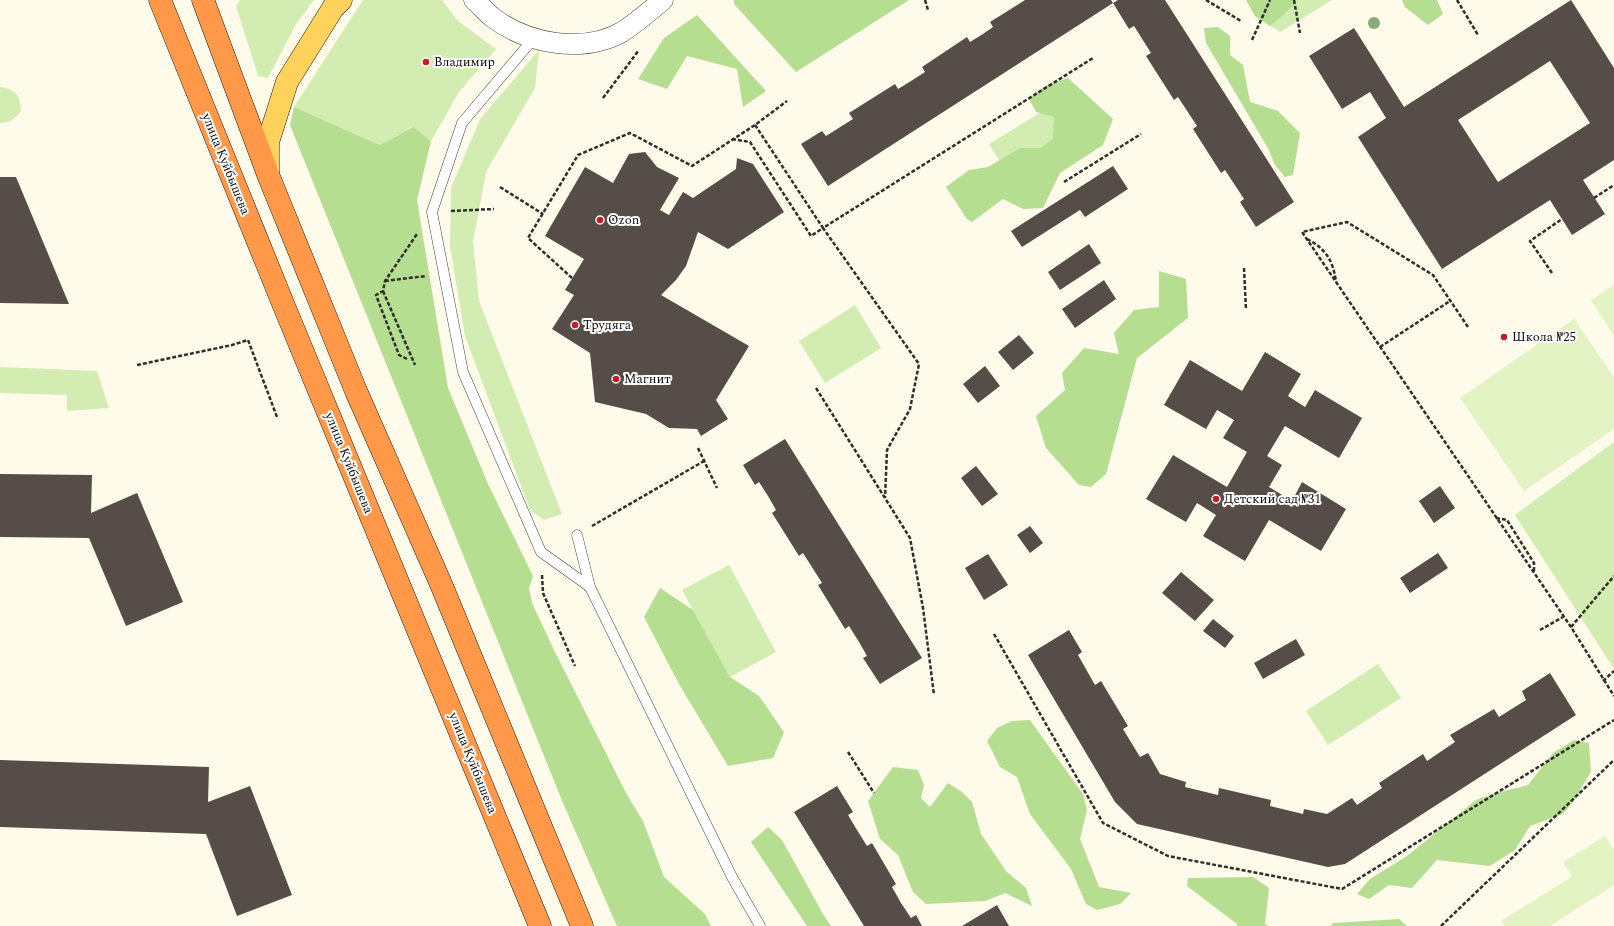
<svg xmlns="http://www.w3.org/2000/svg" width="1614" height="926" font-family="Spectral,serif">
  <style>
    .green { fill: #d2ecb2 }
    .forest { fill: #b5de90 }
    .pitch { fill: #e4f3c4 }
    .building { fill: #564d48; fill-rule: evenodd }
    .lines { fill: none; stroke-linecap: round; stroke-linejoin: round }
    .lane-casing { stroke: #3f3f3f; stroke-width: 11 }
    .street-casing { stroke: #3f3f3f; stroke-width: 21 }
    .primary-casing { stroke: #1d1d1d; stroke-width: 23 }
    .highway-casing { stroke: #1d1d1d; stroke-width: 23 }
    .path { stroke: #2e2e2e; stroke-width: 2.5; stroke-dasharray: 4 2; stroke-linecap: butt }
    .lane { stroke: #fff; stroke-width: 10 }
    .street { stroke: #fff; stroke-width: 20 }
    .primary { stroke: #ffd35b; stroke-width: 22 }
    .highway { stroke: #ff9849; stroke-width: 22 }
    .tree { fill: #8aab77 }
    .poi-dot { fill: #c71926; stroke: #fff; stroke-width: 1.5 }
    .labels { text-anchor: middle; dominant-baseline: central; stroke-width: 4; stroke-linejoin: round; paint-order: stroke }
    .poi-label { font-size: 13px; fill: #0c0c0c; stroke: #fff; text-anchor: start }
    .street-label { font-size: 13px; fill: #0c0c0c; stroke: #fff }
  </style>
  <rect width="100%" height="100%" fill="#fffbeb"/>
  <g class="green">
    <polygon points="240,0 314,0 296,24 268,78 258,76 236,6"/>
    <polygon points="363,0 442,0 458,21 496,49 459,92 431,141 412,127 380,145 294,107"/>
    <polygon points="1246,0 1332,0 1280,32 1255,16"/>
    <polygon points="539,50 535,88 486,172 473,242 479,301 562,514 544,520 530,510 465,336 450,246 451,188 480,119"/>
    <path d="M0 87C17 89 20 97 21 111 15 119 10 123 0 123Z"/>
    <polygon points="1069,95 1093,136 1014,185 989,144"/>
    <polygon points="855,305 881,348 825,383 799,341"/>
    <polygon points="0,367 97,371 109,408 67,411 67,395 0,393"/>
    <polygon points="1614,442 1614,669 1515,515"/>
    <polygon points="729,565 776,652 730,677 682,590"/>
    <polygon points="1378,664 1401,698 1328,745 1306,711"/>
  </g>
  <g class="forest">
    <polygon points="734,0 909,0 796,72 734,4"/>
    <polygon points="1246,0 1296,0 1294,5 1270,26 1255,16"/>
    <polygon points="1402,0 1437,0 1443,14 1428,25 1405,7"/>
    <polygon points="697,15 766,91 743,107 737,69 687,56 667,89 638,79 664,38"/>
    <polygon points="1218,27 1230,36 1230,55 1243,65 1250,102 1278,111 1300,133 1293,175 1285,177 1275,165 1269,150 1206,43 1204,28"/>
    <polygon points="1068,78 1113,119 1103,145 1060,173 1043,208 1023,209 1003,199 972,222 967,219 946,187 969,170 988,167 1020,148 1041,148 1053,139 1054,117 1036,112 1029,99 1045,86"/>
    <polygon points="294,107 380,145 413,127 431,141 417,200 448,388 488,484 533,576 529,588 532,603 554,650 626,793 643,821 664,877 705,914 711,926 617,926 563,803 290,125"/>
    <polygon points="1159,271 1186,279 1188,318 1137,358 1106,474 1091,487 1079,485 1046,448 1036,416 1065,390 1062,373 1084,348 1119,354 1114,333 1134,310 1159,307"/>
    <polygon points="660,588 693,610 730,677 759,696 784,732 773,758 728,766 679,684 644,617"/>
    <polygon points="1030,720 1083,794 1087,810 1080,839 1099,887 1131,893 1120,904 1097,910 1086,904 1071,869 1030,814 1017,777 1000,767 987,741 997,728 1012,721"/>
    <polygon points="1574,740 1589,743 1591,772 1572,803 1563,814 1530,826 1515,850 1490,866 1437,860 1412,888 1389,885 1369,899 1357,894 1370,879 1407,856 1476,800 1493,794 1528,785 1553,753"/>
    <polygon points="893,767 918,770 924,785 921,798 930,807 948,783 962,792 972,802 981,834 1006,871 1026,888 1032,906 1005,893 985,901 926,904 913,892 898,855 880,839 868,801"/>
    <polygon points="768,827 782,840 823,914 831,926 807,926 751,842"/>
    <polygon points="1253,877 1269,888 1265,924 1269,926 1237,926 1237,924 1187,886 1188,878"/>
    <polygon points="1399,919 1407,926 1331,926 1333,923"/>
  </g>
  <g class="pitch">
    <polygon points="1614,285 1614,336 1591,300"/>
    <polygon points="1574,319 1614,377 1614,429 1524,491 1460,398"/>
    <polygon points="1605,836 1614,850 1614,885 1550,926 1505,926 1501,921 1572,877 1563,862"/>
  </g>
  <g class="building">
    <polygon points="1025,0 1111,0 1113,3 828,186 801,144 822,131 826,136 853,119 849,113 895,84 898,89 911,81 925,72 922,67 967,37 970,42 983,34 993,27 990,22"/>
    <polygon points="1118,0 1165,0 1294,202 1256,227 1240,202 1244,199 1225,170 1221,173 1193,129 1197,126 1178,97 1174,100 1146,56 1151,53 1134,26 1129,29 1113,3"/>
    <path d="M1571 0 1614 68V160L1583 180 1605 214 1572 235 1550 200 1442 269 1358 137 1386 118 1370 92 1342 109 1309 56 1354 28 1404 107ZM1550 61 1590 123 1498 182 1458 120Z"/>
    <polygon points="645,152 657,167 679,178 660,210 669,215 683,192 693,198 736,169 737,158 753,164 784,212 728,249 698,232 686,266 676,280 661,295 749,346 716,400 728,419 701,436 697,429 669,428 646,414 595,402 590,353 552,329 574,295 565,290 584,259 545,236 585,167 613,183 629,154"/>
    <polygon points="1113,166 1128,189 1085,217 1080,210 1022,247 1011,231"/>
    <polygon points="0,177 16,177 69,304 0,303"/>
    <polygon points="1089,244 1101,263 1060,290 1048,272"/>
    <polygon points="1104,280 1116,299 1075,328 1062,309"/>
    <polygon points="1019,335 1034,353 1013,370 998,352"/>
    <polygon points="1265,352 1301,374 1288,396 1305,407 1315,390 1362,418 1339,458 1285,426 1267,456 1282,465 1269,487 1292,501 1302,482 1346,509 1321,551 1269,520 1245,561 1203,536 1216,515 1197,503 1186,522 1146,499 1173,455 1227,487 1247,452 1223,438 1234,420 1217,410 1206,429 1164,405 1190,360 1242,391"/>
    <polygon points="985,366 1000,386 978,403 963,384"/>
    <polygon points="785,439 922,658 880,684 863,658 867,656 859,642 849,626 845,629 818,585 822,583 803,553 799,556 772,513 776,510 768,496 759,482 755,485 743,465"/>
    <polygon points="976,466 998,494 982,506 961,478"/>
    <polygon points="0,474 92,475 91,513 137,493 183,602 126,626 89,538 0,537"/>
    <polygon points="1440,486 1455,508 1434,523 1419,501"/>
    <polygon points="1030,526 1043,543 1030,553 1017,535"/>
    <polygon points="1438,553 1448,568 1410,593 1400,578"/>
    <polygon points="988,554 1008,585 984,600 965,568"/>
    <polygon points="1181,572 1214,600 1195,621 1162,593"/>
    <polygon points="1213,619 1234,636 1225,648 1203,631"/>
    <polygon points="1069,630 1082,652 1078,655 1095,685 1101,681 1128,726 1123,729 1140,757 1148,753 1160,774 1186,782 1185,787 1218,795 1219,788 1271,800 1270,806 1303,814 1304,809 1327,814 1352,798 1357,805 1382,788 1379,783 1423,754 1427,761 1455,742 1450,735 1494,709 1499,717 1526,700 1522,691 1550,673 1576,715 1345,864 1328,867 1137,824 1115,802 1028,655"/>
    <polygon points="1296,639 1305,655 1263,679 1254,663"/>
    <polygon points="0,760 209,767 208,802 250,786 292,895 237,916 206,834 0,827"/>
    <polygon points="837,786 853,812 848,815 857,830 867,846 872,843 896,884 892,887 901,903 911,918 916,915 922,926 864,926 794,812"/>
    <polygon points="997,905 1009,926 962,926"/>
  </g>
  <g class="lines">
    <defs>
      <g id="lane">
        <polyline points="534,38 462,123 432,212 463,372 541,552 590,587 732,877 760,926"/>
        <polyline points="577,535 590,587"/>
      </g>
      <path id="street" d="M474 0C480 5 486 12 492 17 527 44 583 54 622 32 636 23 650 11 663 0"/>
      <polyline id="primary" points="268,172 268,142 287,82 333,8 341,0"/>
      <g id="highway">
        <polyline points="160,0 284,306 540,926"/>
        <polyline points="203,0 269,177 356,391 441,584 582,926"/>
      </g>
    </defs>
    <use href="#lane" class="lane-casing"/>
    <use href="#street" class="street-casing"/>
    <use href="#primary" class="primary-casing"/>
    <use href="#highway" class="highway-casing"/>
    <g class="path">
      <polyline points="925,0 928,10"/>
      <polyline points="1206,0 1241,21"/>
      <polyline points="1294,0 1300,33"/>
      <polyline points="1457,0 1478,35"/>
      <polyline points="1252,40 1270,0"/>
      <polyline points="603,98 639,50"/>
      <polyline points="755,125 823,228 1093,58"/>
      <polyline points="732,139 750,142 811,236 823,228 919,364 910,409 887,450 885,498"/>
      <polyline points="1064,182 1141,134"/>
      <polyline points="500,187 543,214"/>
      <polyline points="1594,198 1614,185"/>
      <polyline points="451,211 494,209"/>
      <path d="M1307 239C1326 249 1333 260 1336 282"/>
      <polyline points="1244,268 1246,310"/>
      <polyline points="1552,273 1530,241 1562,219"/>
      <polyline points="572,278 528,238 578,155 630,133 692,166 755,125 787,101"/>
      <polyline points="385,281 426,276"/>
      <polyline points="383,291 415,365"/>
      <polyline points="1468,327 1433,275 1347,222 1302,232 1571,627 1614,696"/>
      <polyline points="1380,347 1450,301"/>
      <polyline points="407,359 399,355 376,295 383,291 385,281 417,234"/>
      <polyline points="137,365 232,345 248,340 277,417"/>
      <polyline points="816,388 910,538 923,608 934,695"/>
      <polyline points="698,448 717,488"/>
      <polyline points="1496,518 1507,520 1534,563 1534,573"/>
      <polyline points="592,526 704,461"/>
      <polyline points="542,575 543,593 575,666"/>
      <polyline points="1571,627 1614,576"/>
      <polyline points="1540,630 1563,617"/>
      <polyline points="994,634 1103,823 1168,856 1342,889 1614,720"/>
      <polyline points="1603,681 1614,671"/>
      <polyline points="848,752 874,793"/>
      <polyline points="1441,926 1614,760"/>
    </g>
    <use href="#lane" class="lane"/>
    <use href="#street" class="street"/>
    <use href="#primary" class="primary"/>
    <use href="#highway" class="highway"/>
  </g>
  <circle class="tree" cx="1374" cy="23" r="6"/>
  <g class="poi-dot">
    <circle cx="426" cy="62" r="4"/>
    <circle cx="600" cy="220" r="4"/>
    <circle cx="575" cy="325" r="4"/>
    <circle cx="1504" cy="337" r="4"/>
    <circle cx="616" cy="379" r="4"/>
    <circle cx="1216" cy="499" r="4"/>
  </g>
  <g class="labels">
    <g class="poi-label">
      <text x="434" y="62">Владимир</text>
      <text x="608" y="220">Ozon</text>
      <text x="583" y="325">Трудяга</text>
      <text x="1512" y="337">Школа №25</text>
      <text x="624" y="379">Магнит</text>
      <text x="1224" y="499">Детский сад №31</text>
    </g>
    <g class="street-label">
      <text transform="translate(226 164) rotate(68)">улица Куйбышева</text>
      <text transform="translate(349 463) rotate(68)">улица Куйбышева</text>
      <text transform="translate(473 763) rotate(68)">улица Куйбышева</text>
    </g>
  </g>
</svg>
